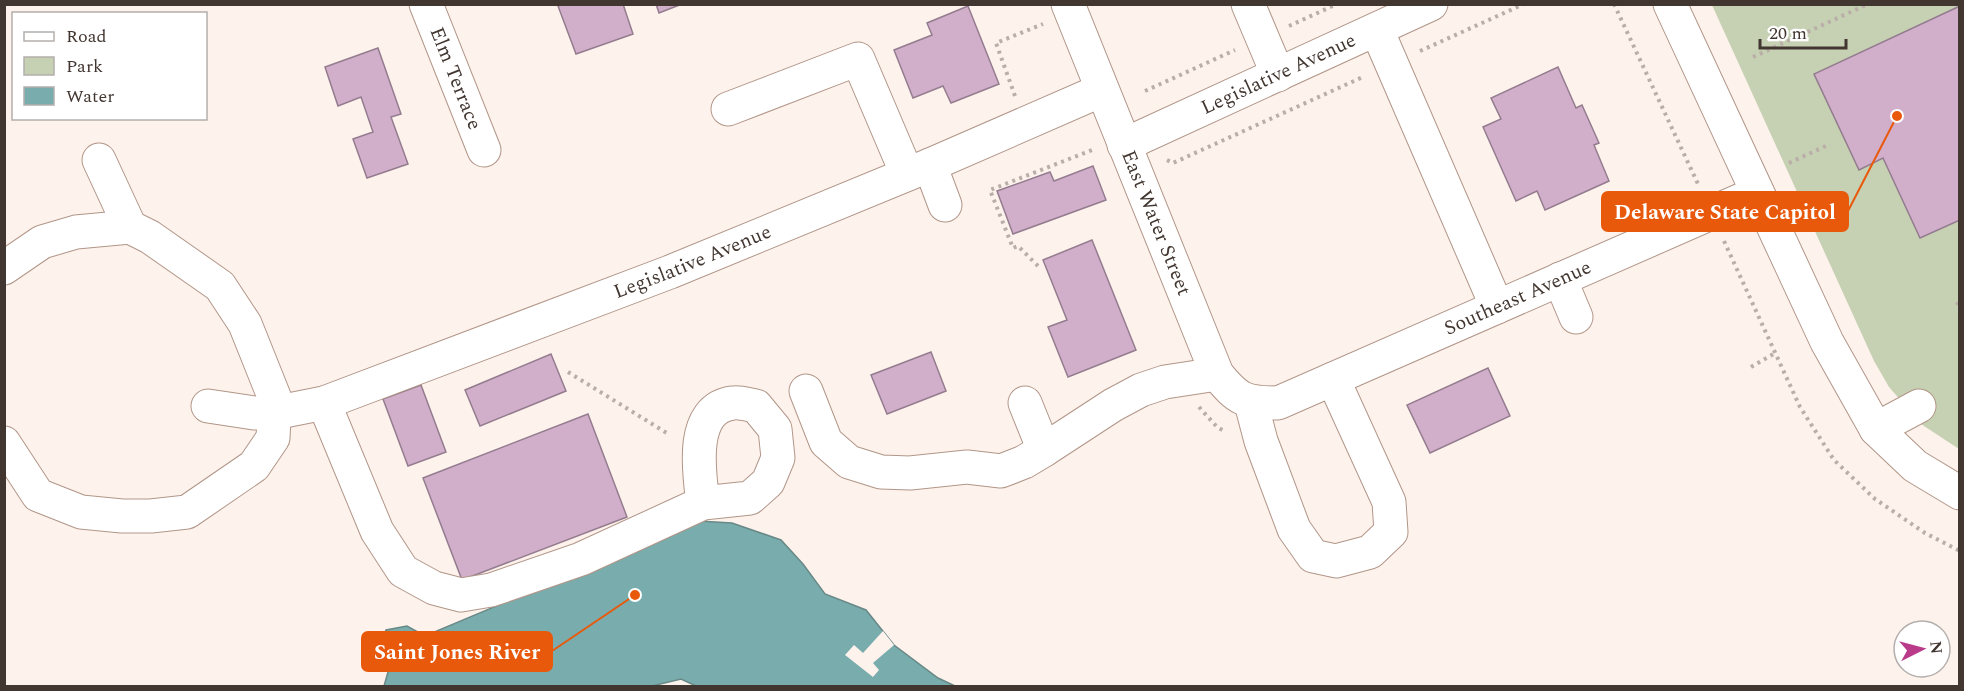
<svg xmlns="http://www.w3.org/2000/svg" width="1964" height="691" font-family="Spectral,serif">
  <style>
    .green { fill: #c6d0b2 }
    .water { fill: #79acac; stroke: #688987; stroke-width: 1.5 }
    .pier { fill: #fef2ec }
    .building { fill: #d1afca; stroke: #947c8f; stroke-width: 1.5 }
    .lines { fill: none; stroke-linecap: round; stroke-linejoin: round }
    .minor-casing { stroke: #b19688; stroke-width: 35 }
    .path { stroke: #baaea8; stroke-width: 4; stroke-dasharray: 3 4.5; stroke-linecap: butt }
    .minor { stroke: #fff; stroke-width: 33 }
    .labels { text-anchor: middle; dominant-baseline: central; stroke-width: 5; stroke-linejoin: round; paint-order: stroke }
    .street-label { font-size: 20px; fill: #423630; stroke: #fff }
    .leader { fill: none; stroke: #e8590c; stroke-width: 2 }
    .callout-dot { fill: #e8590c; stroke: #fff; stroke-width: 2 }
    .callout { fill: #e8590c; stroke: #e8590c; stroke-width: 2 }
    .callout-label { font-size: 21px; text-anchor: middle; font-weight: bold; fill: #fff }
  </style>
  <rect width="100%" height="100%" fill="#fef2ec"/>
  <polygon class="green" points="1712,5 1959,5 1959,449 1921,424 1889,387 1874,361"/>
  <polygon class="water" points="698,521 732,523 781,540 803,564 825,594 866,610 894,645 938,678 955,686 696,686 681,679 652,686 384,686 390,665 380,647 386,630 407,626 425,636"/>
  <polygon class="pier" points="883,631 894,645 873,663 879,670 873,677 845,655 854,645 863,653"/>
  <g class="building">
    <polygon points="563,4 623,4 633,34 576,54 558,6"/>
    <polygon points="656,4 682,4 659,13"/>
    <polygon points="968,6 999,84 951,103 943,86 913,98 894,50 932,35 927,23"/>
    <polygon points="1960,6 1960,220 1920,238 1883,158 1859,170 1814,74"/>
    <polygon points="378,48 401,114 391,117 408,164 367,178 353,139 373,132 361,97 338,106 325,67"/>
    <polygon points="1558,67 1576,108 1582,105 1599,143 1594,145 1609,181 1545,210 1537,191 1516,201 1483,127 1501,119 1491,98"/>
    <polygon points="1093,166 1106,200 1013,234 997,191 1050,172 1054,181"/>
    <polygon points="1092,240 1136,350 1068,377 1048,327 1067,320 1043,260"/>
    <polygon points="931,352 946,391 887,414 871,375"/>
    <polygon points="551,354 566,391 480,426 465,390"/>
    <polygon points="1488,368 1510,416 1430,453 1407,405"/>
    <polygon points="421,385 446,452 408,466 383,399"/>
    <polygon points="588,414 627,517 462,580 423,478"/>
  </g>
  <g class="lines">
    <defs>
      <g id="minor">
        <path id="s1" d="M426 4 484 150"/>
        <path id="s2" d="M1068 4 1217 374C1238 400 1245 403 1278 403L1757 193"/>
        <polyline points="1248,4 1278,75"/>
        <polyline points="1670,4 1827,342 1876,429 1915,466 1960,493"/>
        <polyline points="1377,30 1497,307"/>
        <polyline points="728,109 858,59 907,174"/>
        <path id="s3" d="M1124 145 1431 4"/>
        <polyline points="99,160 130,227"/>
        <polyline points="930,165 945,205"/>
        <polyline points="4,268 42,242 76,232 130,227 150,237 220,286 245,324 275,399 273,438 254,466 187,512 151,516 122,516 81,512 38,495 4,443"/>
        <polyline points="1560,279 1576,317"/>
        <polyline points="806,391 826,442 849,462 881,472 910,473 967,467 1001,471 1024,462 1044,450 1113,405 1141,390 1165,382 1217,374"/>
        <path d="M324 403 377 531 403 571 434 588 461 595 491 590 581 559 703 503 750 498 768 482 778 458 775 429 756 406C749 405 740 402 733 403 689 408 699 473 703 503"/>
        <polyline points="1025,403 1044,450"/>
        <polyline points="1251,403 1261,441 1294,529 1313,556 1336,561 1370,552 1391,532 1389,502 1333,379"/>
        <path id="s4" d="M208 406 254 413H274L324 403 670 272 930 165 1102 90"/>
        <polyline points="1876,429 1919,406"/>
      </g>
    </defs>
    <use href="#minor" class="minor-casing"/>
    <g class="path">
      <polyline points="1614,4 1698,184 1700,183"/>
      <polyline points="1289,26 1337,4"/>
      <polyline points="1420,51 1524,4"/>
      <polyline points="1753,57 1868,4"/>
      <polyline points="1145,91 1235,50"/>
      <polyline points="1015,96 996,43 1043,24"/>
      <polyline points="1167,160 1173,163 1365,76"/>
      <polyline points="1789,163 1830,144"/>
      <polyline points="1724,241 1800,407 1834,460 1875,499 1925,533 1960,551"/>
      <polyline points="1038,266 1018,246 1013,248 990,190 1092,150"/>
      <polyline points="1957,302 1960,308"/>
      <polyline points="1751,367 1775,353"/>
      <polyline points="568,372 670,435"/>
      <polyline points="1199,407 1217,427 1226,432"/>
    </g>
    <use href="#minor" class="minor"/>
  </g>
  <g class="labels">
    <g class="street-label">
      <text stroke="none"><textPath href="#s3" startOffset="170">Legislative Avenue</textPath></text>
      <text stroke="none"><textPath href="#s1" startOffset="80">Elm Terrace</textPath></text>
      <text stroke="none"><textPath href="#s2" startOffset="236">East Water Street</textPath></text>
      <text stroke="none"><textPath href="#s4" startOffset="512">Legislative Avenue</textPath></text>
      <text stroke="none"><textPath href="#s2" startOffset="732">Southeast Avenue</textPath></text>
    </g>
  </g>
  <path class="leader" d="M1897 116L1848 211M635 595L552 651"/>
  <g class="callout-dot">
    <circle cx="1897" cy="116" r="6"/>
    <circle cx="635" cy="595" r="6"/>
  </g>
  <g class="callout">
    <rect x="1602" y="192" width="246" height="39" rx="6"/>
    <rect x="362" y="632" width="190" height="39" rx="6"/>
  </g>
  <g class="callout-label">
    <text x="1725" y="219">Delaware State Capitol</text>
    <text x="457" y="659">Saint Jones River</text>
  </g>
  <rect width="1964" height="691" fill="none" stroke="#423630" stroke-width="12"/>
  <rect x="12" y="12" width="195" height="108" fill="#ffffff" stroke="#b3afac" stroke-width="1.5"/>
  <rect x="24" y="32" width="30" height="9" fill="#ffffff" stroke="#b3afac" stroke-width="1.5"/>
  <text x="66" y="42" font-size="18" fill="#423630">Road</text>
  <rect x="24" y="57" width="30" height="18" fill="#c6d0b2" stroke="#b3afac" stroke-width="1.5"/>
  <text x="66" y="72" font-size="18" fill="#423630">Park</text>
  <rect x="24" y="87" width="30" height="18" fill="#79acac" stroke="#b3afac" stroke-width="1.5"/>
  <text x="66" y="102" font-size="18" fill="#423630">Water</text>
  <g transform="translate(1922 649) rotate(84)"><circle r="28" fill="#ffffff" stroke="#b3afac" stroke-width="1.5"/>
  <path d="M0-4.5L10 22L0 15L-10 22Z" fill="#b93b8a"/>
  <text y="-9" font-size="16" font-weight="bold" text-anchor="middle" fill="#423630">N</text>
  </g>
  <path d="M1760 39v9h86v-9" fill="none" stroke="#423630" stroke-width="3"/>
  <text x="1769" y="39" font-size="18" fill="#423630" stroke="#ffffff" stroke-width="4.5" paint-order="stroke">20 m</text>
</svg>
